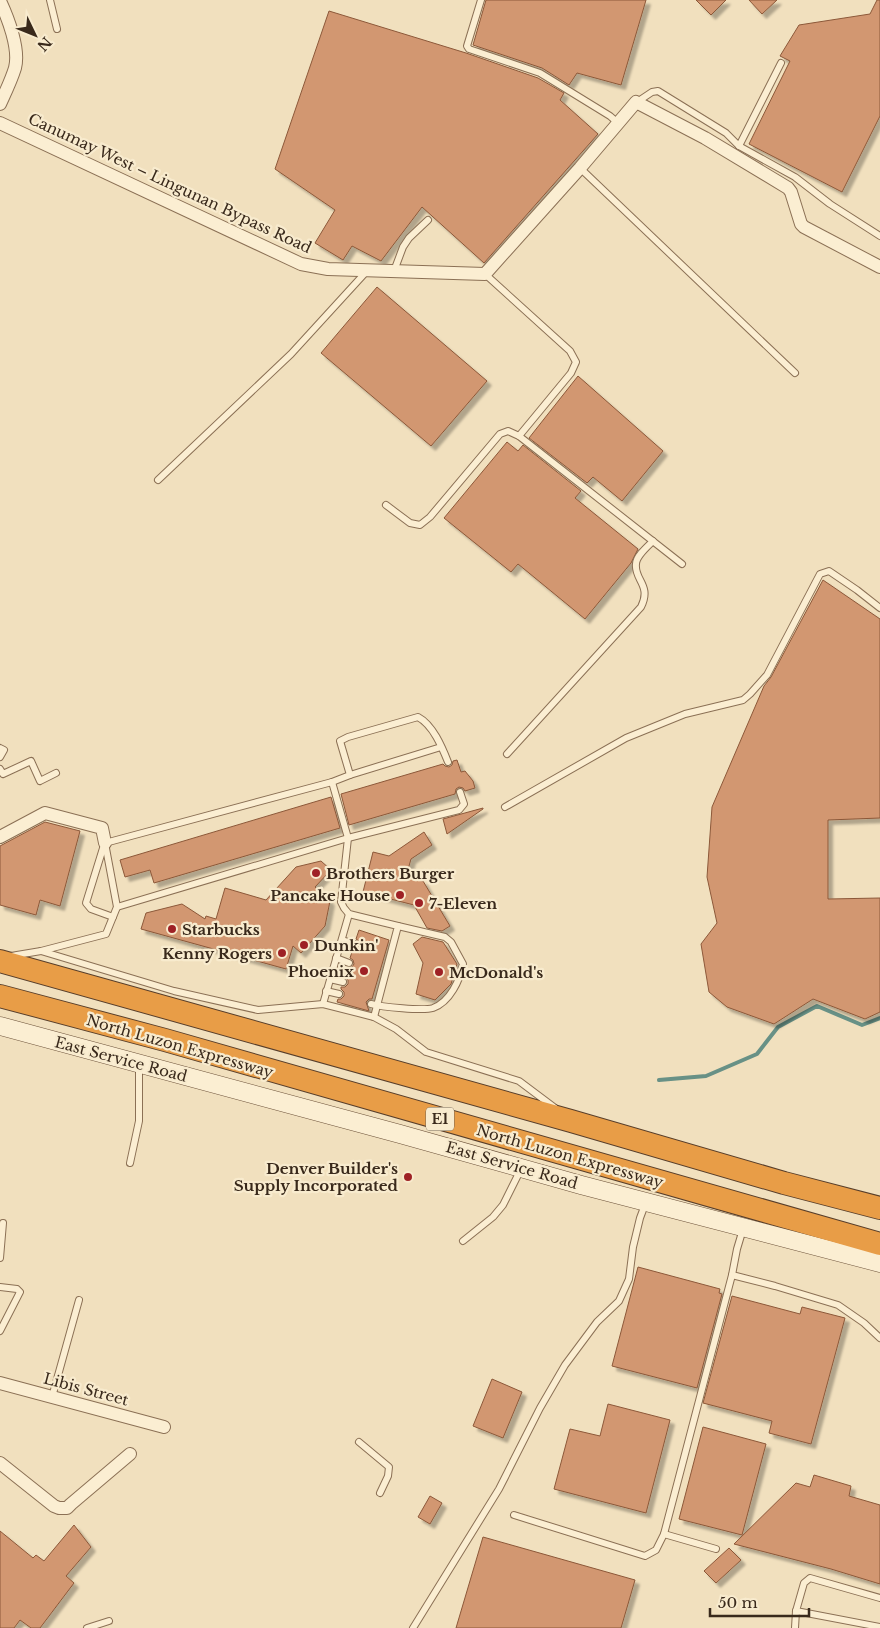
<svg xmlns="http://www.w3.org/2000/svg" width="880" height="1628" font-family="'Libre Baskerville',serif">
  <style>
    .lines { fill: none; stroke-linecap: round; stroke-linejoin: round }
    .stream { stroke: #689186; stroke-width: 4 }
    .building { fill: #d29771; stroke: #8c5839; filter: url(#shadow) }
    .lane-casing { stroke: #8b7055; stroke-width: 8 }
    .street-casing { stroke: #8b7055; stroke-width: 14 }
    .secondary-casing { stroke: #6c5139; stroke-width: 19 }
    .highway-casing { stroke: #583e2a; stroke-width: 24 }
    .lane { stroke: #fbeed2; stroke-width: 6 }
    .street { stroke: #fbeed2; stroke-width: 12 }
    .secondary { stroke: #fbeed2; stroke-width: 18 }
    .highway { stroke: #e89d47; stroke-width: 22 }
    .poi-dot { fill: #9e2125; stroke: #f8ebce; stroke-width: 2 }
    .labels { text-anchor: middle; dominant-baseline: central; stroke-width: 4.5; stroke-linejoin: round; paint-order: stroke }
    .shield { fill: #f8ebce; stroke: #726351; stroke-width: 1 }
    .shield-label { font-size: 14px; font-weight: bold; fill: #39291b }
    .street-label { font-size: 15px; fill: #39291b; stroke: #f8ebce }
    .poi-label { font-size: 15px; font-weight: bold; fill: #39291b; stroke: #f8ebce; text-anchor: start }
  </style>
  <defs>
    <filter id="shadow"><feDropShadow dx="4.5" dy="4.5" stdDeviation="1" flood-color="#0004"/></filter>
  </defs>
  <rect width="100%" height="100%" fill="#f1e0be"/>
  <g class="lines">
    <polyline class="stream" points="659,1080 706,1076 757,1054 778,1027 817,1006 862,1025 880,1018"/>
  </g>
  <g class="building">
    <polygon points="486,0 646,0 621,85 577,73 569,85 542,68 473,45"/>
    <polygon points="696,0 726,0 711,15"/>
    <polygon points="749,0 777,0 762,14"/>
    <polygon points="877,0 880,0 880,116 842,192 749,144 790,61 780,56 799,25 870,14"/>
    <polygon points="329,11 466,53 538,78 564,93 560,100 598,134 484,263 422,207 381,261 352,246 343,260 315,243 335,210 275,169"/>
    <polygon points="377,287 487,381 431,446 321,353"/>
    <polygon points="578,376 663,451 622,501 593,477 587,483 529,438"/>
    <polygon points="507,442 518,451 523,445 581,491 575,498 638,549 631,563 585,619 518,564 511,572 444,518"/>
    <polygon points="823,580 880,619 880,818 828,820 828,899 880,898 880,1012 865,1019 813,999 774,1024 727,1007 709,992 701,944 717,923 707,877 712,807 764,686 771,677"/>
    <polygon points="457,760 461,772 465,771 473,781 475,788 465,791 463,788 459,787 456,789 455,794 349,825 341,794 443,764 445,766 449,767 452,765 453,761"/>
    <polygon points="331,797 340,828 154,883 150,870 125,877 120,860"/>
    <polygon points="483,808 483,809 447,834 443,819"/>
    <polygon points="45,822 80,831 60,906 40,900 36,915 0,905 0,846"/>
    <polygon points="424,832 432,845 411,859 407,873 418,876 417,880 423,881 450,926 442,931 427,928 414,905 363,892 373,852 389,856"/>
    <polygon points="321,861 331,870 315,887 330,901 325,926 301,953 293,946 286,969 141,929 146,913 182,904 205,919 206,916 216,919 225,888 266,900 296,867"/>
    <polygon points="359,930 389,940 372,999 369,999 366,1002 369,1011 337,1002 338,999 341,999 344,996 344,992 341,989 341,987 345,987 348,984 348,980 344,977 347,968 352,967 354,964 353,960 350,958 353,949 358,948 360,945 359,941 356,939"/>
    <polygon points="422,937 443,942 457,964 451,984 435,1000 416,994 423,963 413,944"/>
    <polygon points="638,1267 720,1289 719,1293 722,1294 697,1388 612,1366"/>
    <polygon points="732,1296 800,1314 802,1307 845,1318 811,1444 769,1433 772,1421 703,1403"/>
    <polygon points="492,1379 522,1392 503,1438 473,1426"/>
    <polygon points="608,1404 670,1420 646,1513 554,1489 570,1429 600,1436"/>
    <polygon points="703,1427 766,1444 742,1535 679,1519"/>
    <polygon points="814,1475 851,1486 849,1496 880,1505 880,1584 831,1569 734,1544 796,1483 810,1487"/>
    <polygon points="430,1496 442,1503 430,1524 418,1517"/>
    <polygon points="74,1525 91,1547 66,1576 74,1583 40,1628 31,1628 20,1620 14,1628 0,1628 0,1531 33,1558 36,1555 44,1561"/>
    <polygon points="483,1537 635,1580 621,1628 456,1628"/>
    <polygon points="729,1548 741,1560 716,1583 704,1571"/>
  </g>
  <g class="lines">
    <defs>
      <g id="lane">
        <polyline points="50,0 57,29"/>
        <polyline points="481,0 467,46 469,49 540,73 610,116 618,123"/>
        <polyline points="637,102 652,92 658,91 726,133 739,146 795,177 830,204 880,236"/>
        <polyline points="739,146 781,63"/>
        <polyline points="580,168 795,373"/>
        <polyline points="394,271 403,247 409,238 428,220"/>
        <polyline points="485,274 570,351 576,362 571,373 519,436"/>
        <polyline points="158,480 291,354 366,272"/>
        <polyline points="386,505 410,523 420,525 430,517 500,434 508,431 519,436 682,564"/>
        <polyline points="0,748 4,750 0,757"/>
        <path d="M507 754 641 607C652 585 634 580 636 564 636 556 648 546 653 541"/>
        <polyline points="0,769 3,774 31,761 40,781 56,773"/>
        <polyline points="350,775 441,747"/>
        <polyline points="332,782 348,838 341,902 344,908 349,914 398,926 374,1017"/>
        <polyline points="505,807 626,738 685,714 743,700 750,694 767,675 820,574 829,571 857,590 880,608"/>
        <path d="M105 843 332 782 350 775 340 741 348 737 418 717C433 725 442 747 448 762"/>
        <polyline points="104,845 86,903 91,909 113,917"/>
        <polyline points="117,907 348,838 459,810 464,804 460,792"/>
        <polyline points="342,940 355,944"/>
        <polyline points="41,951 174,991 258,1010 323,1004 374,1017 396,1029 426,1052 519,1081 555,1108"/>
        <polyline points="11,956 41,951 106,934 117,907 105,843"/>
        <polyline points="336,958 349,963"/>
        <polyline points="330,979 343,982"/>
        <polyline points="326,991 339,994"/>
        <polyline points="323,1004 349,914"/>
        <path d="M371 1004C382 1007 423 1011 433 1008 450 1002 460 980 463 964L451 942 445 937 398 926"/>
        <polyline points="130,1163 139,1121 139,1065"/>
        <polyline points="743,1229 737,1249 732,1275 775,1286 838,1305 864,1323 880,1338"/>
        <polyline points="463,1241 493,1217 503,1205 521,1169"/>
        <polyline points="0,1258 3,1223"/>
        <polyline points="0,1287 17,1289 20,1292 0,1331"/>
        <polyline points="52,1397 79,1300"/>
        <polyline points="359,1442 389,1467 388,1476 380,1493"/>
        <polyline points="514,1515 645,1556 656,1550 664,1534 732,1275"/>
        <polyline points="664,1534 716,1549"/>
        <polyline points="880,1598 810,1578 804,1583 796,1611 880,1627"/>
        <polyline points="87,1628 109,1621"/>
        <polyline points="413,1628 499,1489 540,1408 565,1365 597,1322 619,1301 629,1279 633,1247 640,1218 646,1202"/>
        <polyline points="795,1628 796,1611"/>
      </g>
      <g id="street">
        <path d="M0 1C8 18 20 49 15 68 11 81 5 93 0 104"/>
        <polyline points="0,123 301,264 328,269 485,274 580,168 636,102 705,138 788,188 791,192 801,224 804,227 880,267"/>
        <polyline points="0,837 45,813 102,828 105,843"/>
        <polyline points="0,1383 164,1427"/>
        <polyline points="0,1463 54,1506 59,1508 67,1508 71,1504 130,1454"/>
      </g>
      <polyline id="secondary" points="0,1026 400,1134 581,1185 880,1263"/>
      <g id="highway">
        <polyline points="0,961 571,1121 784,1183 880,1208"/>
        <polyline points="0,996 165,1040 880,1244"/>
      </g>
    </defs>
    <use href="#lane" class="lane-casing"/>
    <use href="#street" class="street-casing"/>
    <use href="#secondary" class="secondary-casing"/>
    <use href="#highway" class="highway-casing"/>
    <use href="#lane" class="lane"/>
    <use href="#street" class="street"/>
    <use href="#secondary" class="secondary"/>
    <use href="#highway" class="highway"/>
  </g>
  <g class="poi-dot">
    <circle cx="316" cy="873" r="5"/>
    <circle cx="400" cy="895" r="5"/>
    <circle cx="419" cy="903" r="5"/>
    <circle cx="172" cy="929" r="5"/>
    <circle cx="304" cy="945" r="5"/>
    <circle cx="282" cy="953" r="5"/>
    <circle cx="364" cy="971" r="5"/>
    <circle cx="439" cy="972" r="5"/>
    <circle cx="408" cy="1177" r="5"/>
  </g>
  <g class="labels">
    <rect class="shield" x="426" y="1107.5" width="28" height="23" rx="4"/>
    <g class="shield-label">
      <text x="440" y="1119">E1</text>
    </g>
    <g class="street-label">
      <text transform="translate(170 183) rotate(25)">Canumay West – Lingunan Bypass Road</text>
      <text transform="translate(180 1046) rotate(16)">North Luzon Expressway</text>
      <text transform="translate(121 1059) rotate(15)">East Service Road</text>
      <text transform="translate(570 1156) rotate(16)">North Luzon Expressway</text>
      <text transform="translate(512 1165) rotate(16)">East Service Road</text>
      <text transform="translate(86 1389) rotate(15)">Libis Street</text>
    </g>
    <g class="poi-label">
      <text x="326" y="873">Brothers Burger</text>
      <text x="390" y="895" text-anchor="end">Pancake House</text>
      <text x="429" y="903">7-Eleven</text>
      <text x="182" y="929">Starbucks</text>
      <text x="314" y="945">Dunkin'</text>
      <text x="272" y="953" text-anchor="end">Kenny Rogers</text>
      <text x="354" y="971" text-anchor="end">Phoenix</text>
      <text x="449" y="972">McDonald's</text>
      <text x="398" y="1168" text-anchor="end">Denver Builder's<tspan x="398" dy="17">Supply Incorporated</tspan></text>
    </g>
  </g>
  <g transform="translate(35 35) rotate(133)" stroke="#f8ebce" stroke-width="4" paint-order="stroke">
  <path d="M0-4L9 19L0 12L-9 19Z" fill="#39291b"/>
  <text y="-8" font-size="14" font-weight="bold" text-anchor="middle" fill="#39291b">N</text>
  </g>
  <path d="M710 1608v8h99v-8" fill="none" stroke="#39291b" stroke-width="2.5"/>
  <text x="718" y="1608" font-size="15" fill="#39291b" stroke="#f8ebce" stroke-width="4" paint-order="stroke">50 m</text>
</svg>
